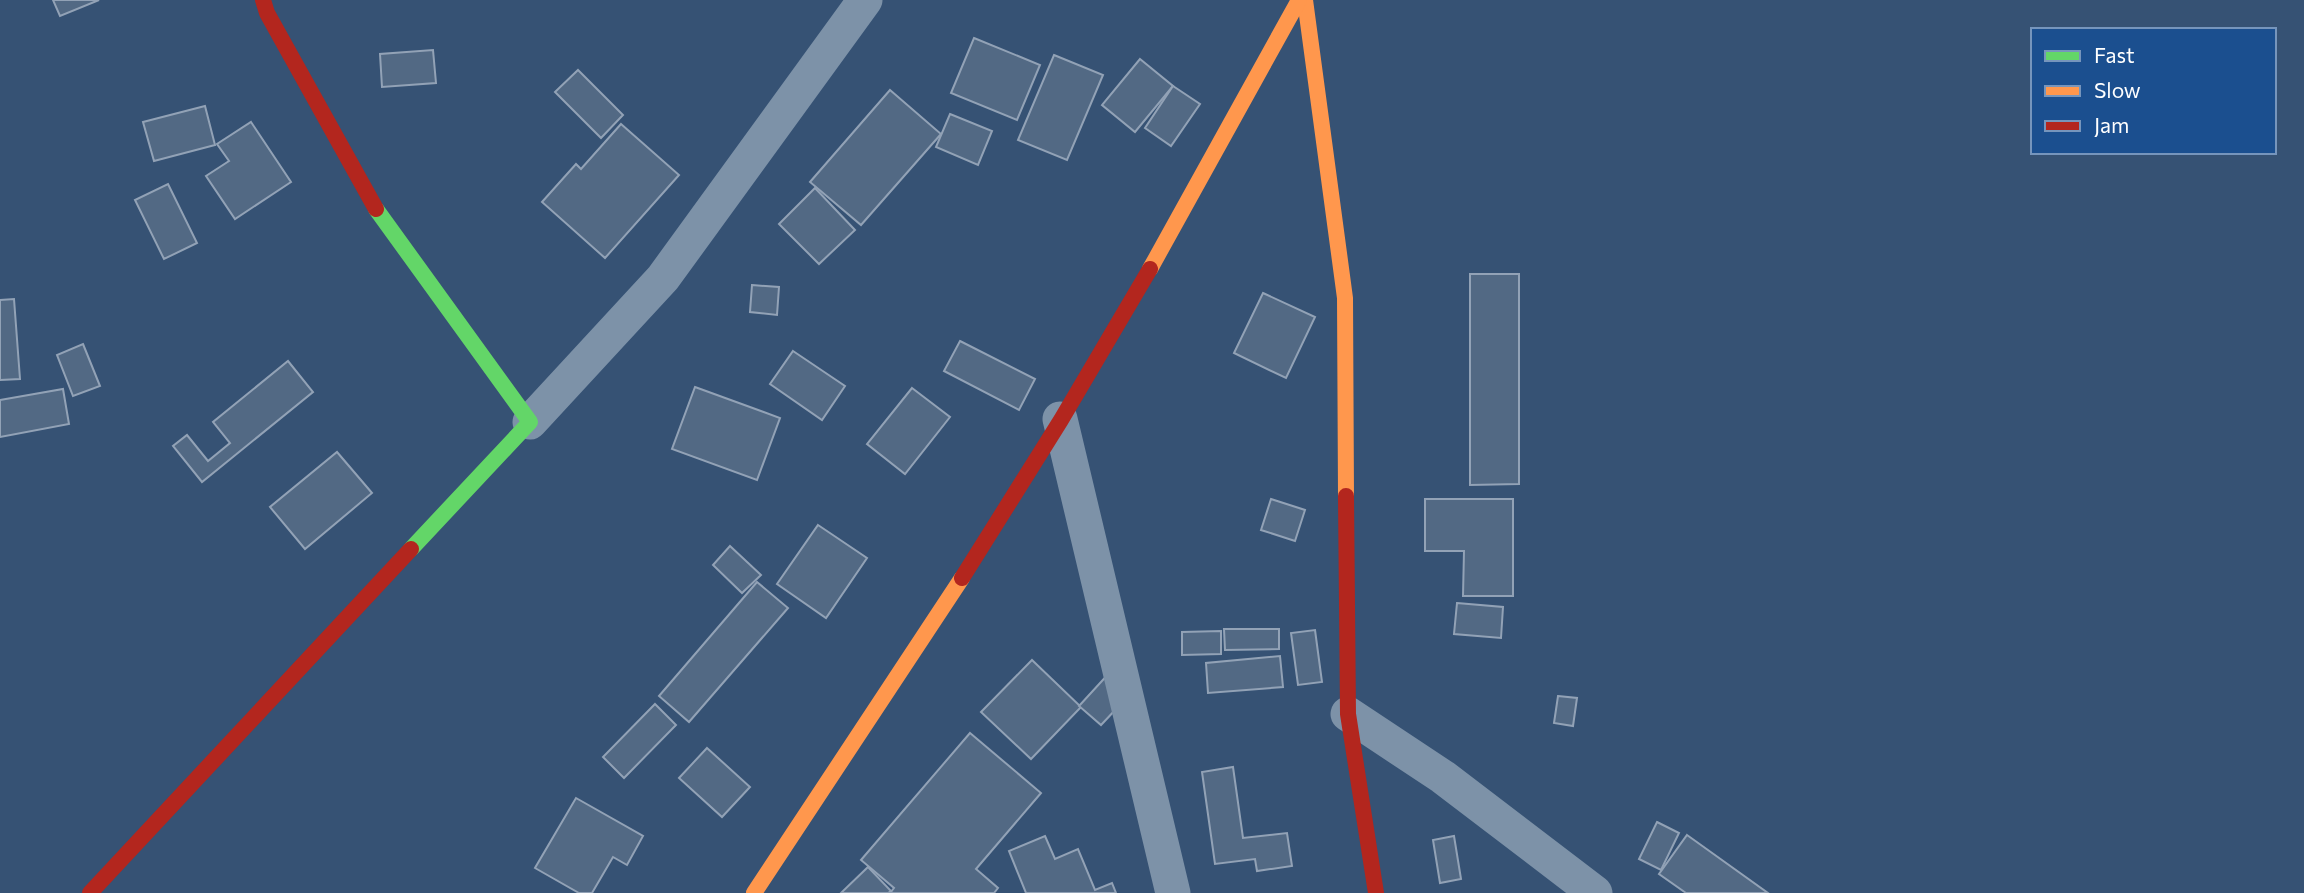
<svg xmlns="http://www.w3.org/2000/svg" width="2304" height="893" font-family="Commissioner,sans-serif">
  <style>
    .building { fill: #526984; stroke: #92a2b6; stroke-width: 2 }
    .lines { fill: none; stroke-linecap: round; stroke-linejoin: round }
    .street { stroke: #7d92a8; stroke-width: 35 }
    .fast { stroke: #63d668; stroke-width: 16 }
    .slow { stroke: #ff974d; stroke-width: 16 }
    .jam { stroke: #b3261e; stroke-width: 16 }
  </style>
  <rect width="100%" height="100%" fill="#365274"/>
  <g class="building">
    <polygon points="53,0 99,0 60,16"/>
    <polygon points="974,38 1040,65 1017,120 951,93"/>
    <polygon points="433,50 436,83 382,87 380,54"/>
    <polygon points="1054,55 1103,75 1067,160 1018,140"/>
    <polygon points="1140,59 1173,86 1135,132 1102,105"/>
    <polygon points="578,70 623,115 601,138 555,92"/>
    <polygon points="1173,86 1200,104 1171,146 1145,128"/>
    <polygon points="890,90 941,134 861,225 810,182"/>
    <polygon points="205,106 215,145 154,161 143,122"/>
    <polygon points="950,114 992,131 978,165 936,147"/>
    <polygon points="251,122 291,182 235,219 206,176 229,161 217,144"/>
    <polygon points="621,124 679,175 605,258 542,202 576,164 581,169"/>
    <polygon points="168,184 197,243 164,259 135,200"/>
    <polygon points="815,188 855,230 819,264 779,224"/>
    <polygon points="1470,274 1519,274 1519,484 1470,485"/>
    <polygon points="752,285 779,287 777,315 750,312"/>
    <polygon points="1263,293 1315,317 1286,378 1234,353"/>
    <polygon points="14,299 20,379 0,380 0,300"/>
    <polygon points="960,341 1035,379 1019,410 944,371"/>
    <polygon points="83,344 100,386 73,396 57,355"/>
    <polygon points="793,351 845,386 822,420 770,384"/>
    <polygon points="288,361 313,392 202,482 173,446 187,435 208,461 230,443 213,422"/>
    <polygon points="695,387 780,418 757,480 672,449"/>
    <polygon points="912,388 950,417 905,474 867,444"/>
    <polygon points="63,389 69,424 0,437 0,400"/>
    <polygon points="337,452 372,493 305,549 270,507"/>
    <polygon points="1271,499 1305,510 1295,541 1261,530"/>
    <polygon points="1425,499 1513,499 1513,596 1463,596 1464,551 1425,551"/>
    <polygon points="818,525 867,558 826,618 777,584"/>
    <polygon points="730,546 761,575 742,593 713,565"/>
    <polygon points="757,582 788,608 689,722 659,696"/>
    <polygon points="1457,603 1503,607 1501,638 1454,634"/>
    <polygon points="1224,629 1279,629 1279,649 1225,650"/>
    <polygon points="1315,630 1322,682 1298,685 1291,633"/>
    <polygon points="1221,631 1221,654 1182,655 1182,632"/>
    <polygon points="1280,656 1283,687 1208,693 1206,663"/>
    <polygon points="1032,660 1081,707 1031,759 981,712"/>
    <polygon points="1112,670 1134,690 1101,725 1079,706"/>
    <polygon points="1558,696 1577,698 1573,726 1554,723"/>
    <polygon points="655,704 676,725 624,778 603,757"/>
    <polygon points="970,733 1041,793 976,869 998,888 994,893 890,893 894,888 861,860"/>
    <polygon points="707,748 750,787 722,817 679,778"/>
    <polygon points="1233,767 1243,838 1287,833 1292,866 1257,871 1255,859 1215,864 1202,772"/>
    <polygon points="576,798 643,836 627,865 613,857 592,893 579,893 535,868"/>
    <polygon points="1657,822 1679,833 1661,870 1639,859"/>
    <polygon points="1687,835 1768,893 1686,893 1659,874"/>
    <polygon points="1045,836 1055,859 1078,849 1095,890 1112,883 1116,893 1026,893 1009,851"/>
    <polygon points="1454,836 1461,879 1440,883 1433,840"/>
    <polygon points="868,867 891,891 888,893 841,893"/>
  </g>
  <g class="lines">
    <g class="street">
      <polyline points="1060,419 1173,893"/>
      <polyline points="530,422 663,278 865,0"/>
      <polyline points="1348,714 1443,777 1595,893"/>
    </g>
    <polyline class="fast" points="376,209 530,422 411,549"/>
    <g class="slow">
      <polyline points="1305,0 1345,298 1346,496"/>
      <polyline points="1150,269 1299,0"/>
      <polyline points="754,893 962,578"/>
    </g>
    <g class="jam">
      <polyline points="263,0 267,13 376,209"/>
      <polyline points="1346,496 1348,714 1376,893"/>
      <polyline points="962,578 1061,420 1150,269"/>
      <polyline points="90,893 411,549"/>
    </g>
  </g>
  <rect x="2031" y="28" width="245" height="126" fill="#1b4f8f" stroke="#7695bc" stroke-width="2"/>
  <rect x="2045" y="51" width="35" height="10" fill="#63d668" stroke="#7695bc" stroke-width="2"/>
  <text x="2094" y="63" font-size="21" fill="#ffffff">Fast</text>
  <rect x="2045" y="86" width="35" height="10" fill="#ff974d" stroke="#7695bc" stroke-width="2"/>
  <text x="2094" y="98" font-size="21" fill="#ffffff">Slow</text>
  <rect x="2045" y="121" width="35" height="10" fill="#b3261e" stroke="#7695bc" stroke-width="2"/>
  <text x="2094" y="133" font-size="21" fill="#ffffff">Jam</text>
</svg>
